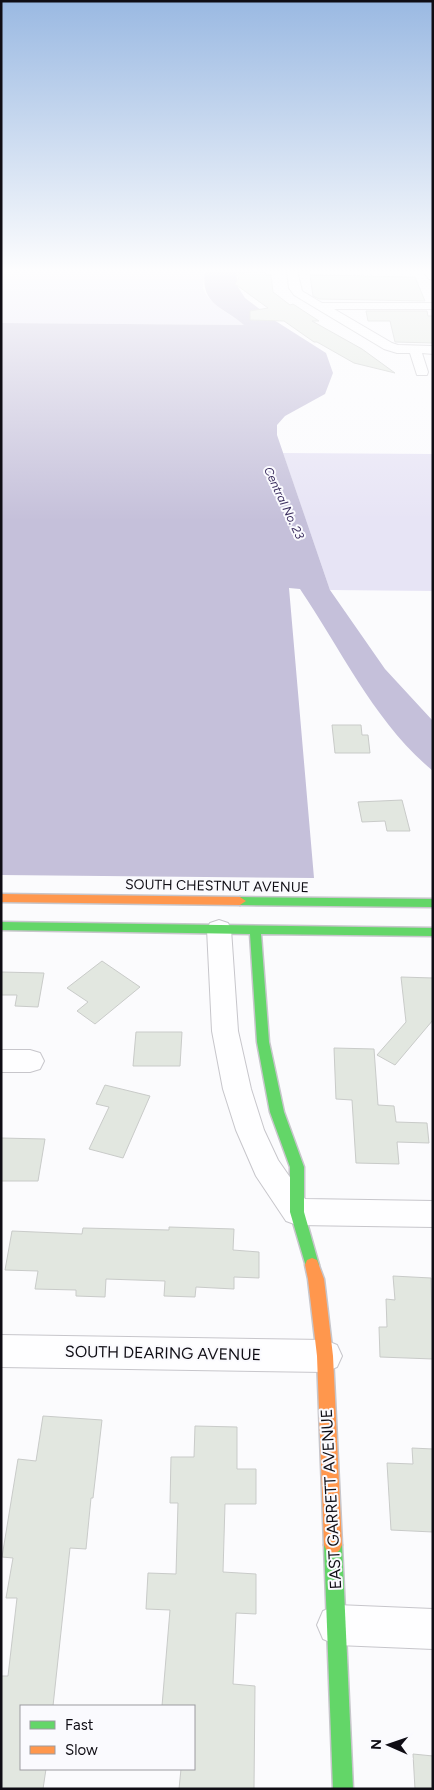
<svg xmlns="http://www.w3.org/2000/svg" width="434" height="1790" font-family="Figtree,sans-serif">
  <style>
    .green { fill: #e7e4f5 }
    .water { fill: #c5c0da }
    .building { fill: #e2e7e0; stroke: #c9cbc9 }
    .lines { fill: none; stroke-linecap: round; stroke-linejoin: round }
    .street-casing { stroke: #c7c6cb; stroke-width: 2 }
    .fast-casing { stroke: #c7c6cb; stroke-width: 3 }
    .slow-casing { stroke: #c7c6cb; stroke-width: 3 }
    .street { fill: #fefeff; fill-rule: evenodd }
    .fast { fill: #63d668; fill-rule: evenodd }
    .slow { fill: #ff974d; fill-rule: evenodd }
    .labels { text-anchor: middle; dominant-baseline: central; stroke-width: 4; stroke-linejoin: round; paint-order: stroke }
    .far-water-label { font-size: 12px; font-style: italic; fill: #3d3060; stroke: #fafafe }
    .street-label { font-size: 14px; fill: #0f0d14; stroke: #fafafe }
    .near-street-label { font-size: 16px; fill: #0f0d14; stroke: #fafafe }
  </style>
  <rect width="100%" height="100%" fill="#fbfbfd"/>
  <g class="green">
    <path d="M1 270H205C204 276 203 281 203 287 205 302 234 317 246 325L1 323Z"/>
    <polygon points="283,453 433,454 433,591 330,590"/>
  </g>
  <path class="water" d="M205 270H236L238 287 245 298 274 320 326 353 333 373 325 394 285 416 277 425V435L330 590 385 669 433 721V771C375 723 342 651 300 589L289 588 314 878 1 875V323L244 325C223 306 200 306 205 270Z"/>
  <g class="building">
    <polygon points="245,270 265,270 266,275 271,275 273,292 290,305 293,304 319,321 312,321 362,349 395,373 354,363 317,342 314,342 284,321 250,320 250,311 268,308 235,284 239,278 235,273 245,273"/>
    <polygon points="310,275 415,277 425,301 319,299 313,296"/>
    <polygon points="366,311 427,311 428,316 433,316 433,343 395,342 390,321 368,321"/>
    <polygon points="332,725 361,725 362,735 368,735 370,753 335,753"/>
    <polygon points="402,800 410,831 387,831 385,821 362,822 358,802"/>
    <polygon points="102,961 140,987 95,1024 77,1011 88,1002 67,988"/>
    <polygon points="1,972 44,973 38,1007 15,1006 17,995 1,995"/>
    <polygon points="401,977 433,978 433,1020 395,1065 377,1055 406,1022"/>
    <polygon points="136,1032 182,1032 180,1066 133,1066"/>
    <polygon points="334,1048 374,1049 378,1105 394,1106 396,1122 427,1123 429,1143 397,1142 399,1164 356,1163 352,1100 336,1099"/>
    <polygon points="105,1085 150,1096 123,1158 89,1149 109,1107 96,1104"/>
    <polygon points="1,1138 45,1139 38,1181 1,1181"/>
    <polygon points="169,1227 234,1229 233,1250 259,1252 259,1278 234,1277 234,1289 196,1287 195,1297 164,1296 165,1281 106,1279 105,1297 76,1296 76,1290 35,1289 38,1271 5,1270 12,1231 82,1234 83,1228 169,1230"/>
    <polygon points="393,1276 431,1278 433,1359 380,1357 379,1327 387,1327 386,1299 395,1300"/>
    <polygon points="43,1416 102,1420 93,1498 91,1498 86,1549 70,1548 53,1706 21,1706 21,1769 46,1769 43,1789 1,1789 1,1676 8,1676 17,1598 6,1598 13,1558 2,1557 18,1459 36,1461"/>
    <polygon points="195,1426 237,1427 237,1469 256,1469 256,1504 225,1504 223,1572 256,1574 256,1614 236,1613 233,1684 255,1686 254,1789 179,1789 181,1769 194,1769 194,1706 162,1706 170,1610 146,1609 148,1573 176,1574 178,1503 170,1503 171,1457 194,1457"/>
    <polygon points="412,1448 433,1449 433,1532 391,1530 387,1463 413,1464"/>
    <polygon points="413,1754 433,1756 433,1789 415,1789"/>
  </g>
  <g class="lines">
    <defs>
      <g id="street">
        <polygon points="287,270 297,270 302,291 322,303 433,303 433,309 334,309 392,343 398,345 433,346 433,354 422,353 428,372 427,375 417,375 410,353 397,353 384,349 294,295 289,288"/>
        <polygon points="422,270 433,270 433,280 429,279"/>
        <polygon points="219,920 228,923 231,929 238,1031 251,1089 264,1130 278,1160 305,1199 433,1201 433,1227 297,1225 286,1221 256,1176 236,1130 223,1089 212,1031 207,929 210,923"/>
        <polygon points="1,1050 30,1050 40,1053 44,1061 40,1069 30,1072 1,1072"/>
        <polygon points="1,1335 325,1340 337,1345 342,1356 337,1367 325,1372 1,1367"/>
        <polygon points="337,1605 433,1609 433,1649 337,1645 323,1639 317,1625 323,1611"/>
      </g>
      <g id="fast">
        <polygon points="240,897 433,899 433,907 240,905 234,901"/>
        <polygon points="1,922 433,928 433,936 261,934 269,1042 284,1112 304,1167 304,1212 319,1265 317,1270 312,1272 307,1270 290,1212 290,1167 270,1112 257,1042 250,934 1,930"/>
        <polygon points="333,1536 339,1539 342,1545 353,1789 333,1789 324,1545 327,1539"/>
      </g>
      <g id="slow">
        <polygon points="1,894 240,897 246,901 240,905 1,902"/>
        <polygon points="312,1258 317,1260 324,1279 333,1356 342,1545 339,1551 333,1554 327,1551 324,1545 317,1356 308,1279 305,1265 307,1260"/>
      </g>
    </defs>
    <use href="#street" class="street-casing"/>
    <use href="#fast" class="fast-casing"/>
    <use href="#slow" class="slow-casing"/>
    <use href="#street" class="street"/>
    <use href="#fast" class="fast"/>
    <use href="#slow" class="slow"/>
  </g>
  <linearGradient id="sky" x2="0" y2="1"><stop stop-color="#9ab9e2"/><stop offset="0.52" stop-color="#fdfdfe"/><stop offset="1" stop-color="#fdfdfe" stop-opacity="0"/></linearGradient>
  <rect width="434" height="521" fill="url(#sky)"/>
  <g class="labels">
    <g class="far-water-label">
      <text transform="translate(284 503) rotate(65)">Central No. 23</text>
    </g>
    <g class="street-label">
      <text transform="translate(217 886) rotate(1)">SOUTH CHESTNUT AVENUE</text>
    </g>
    <g class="near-street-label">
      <text transform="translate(163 1353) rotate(1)">SOUTH DEARING AVENUE</text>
      <text transform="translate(331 1499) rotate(-93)">EAST GARRETT AVENUE</text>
    </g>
  </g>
  <rect width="434" height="1790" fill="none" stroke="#0f0d14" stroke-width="5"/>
  <rect x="20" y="1705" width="175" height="65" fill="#fafafe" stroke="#9c9ba0"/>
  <rect x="30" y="1721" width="25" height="8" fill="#63d668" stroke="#9c9ba0"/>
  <text x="65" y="1730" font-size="15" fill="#0f0d14">Fast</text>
  <rect x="30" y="1746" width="25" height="8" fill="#ff974d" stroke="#9c9ba0"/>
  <text x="65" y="1755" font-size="15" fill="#0f0d14">Slow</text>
  <g transform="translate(389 1745) rotate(272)" stroke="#fafafe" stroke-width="4" paint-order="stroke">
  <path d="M0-4L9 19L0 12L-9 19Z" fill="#0f0d14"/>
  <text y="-8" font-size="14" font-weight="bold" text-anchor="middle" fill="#0f0d14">N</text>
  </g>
</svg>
